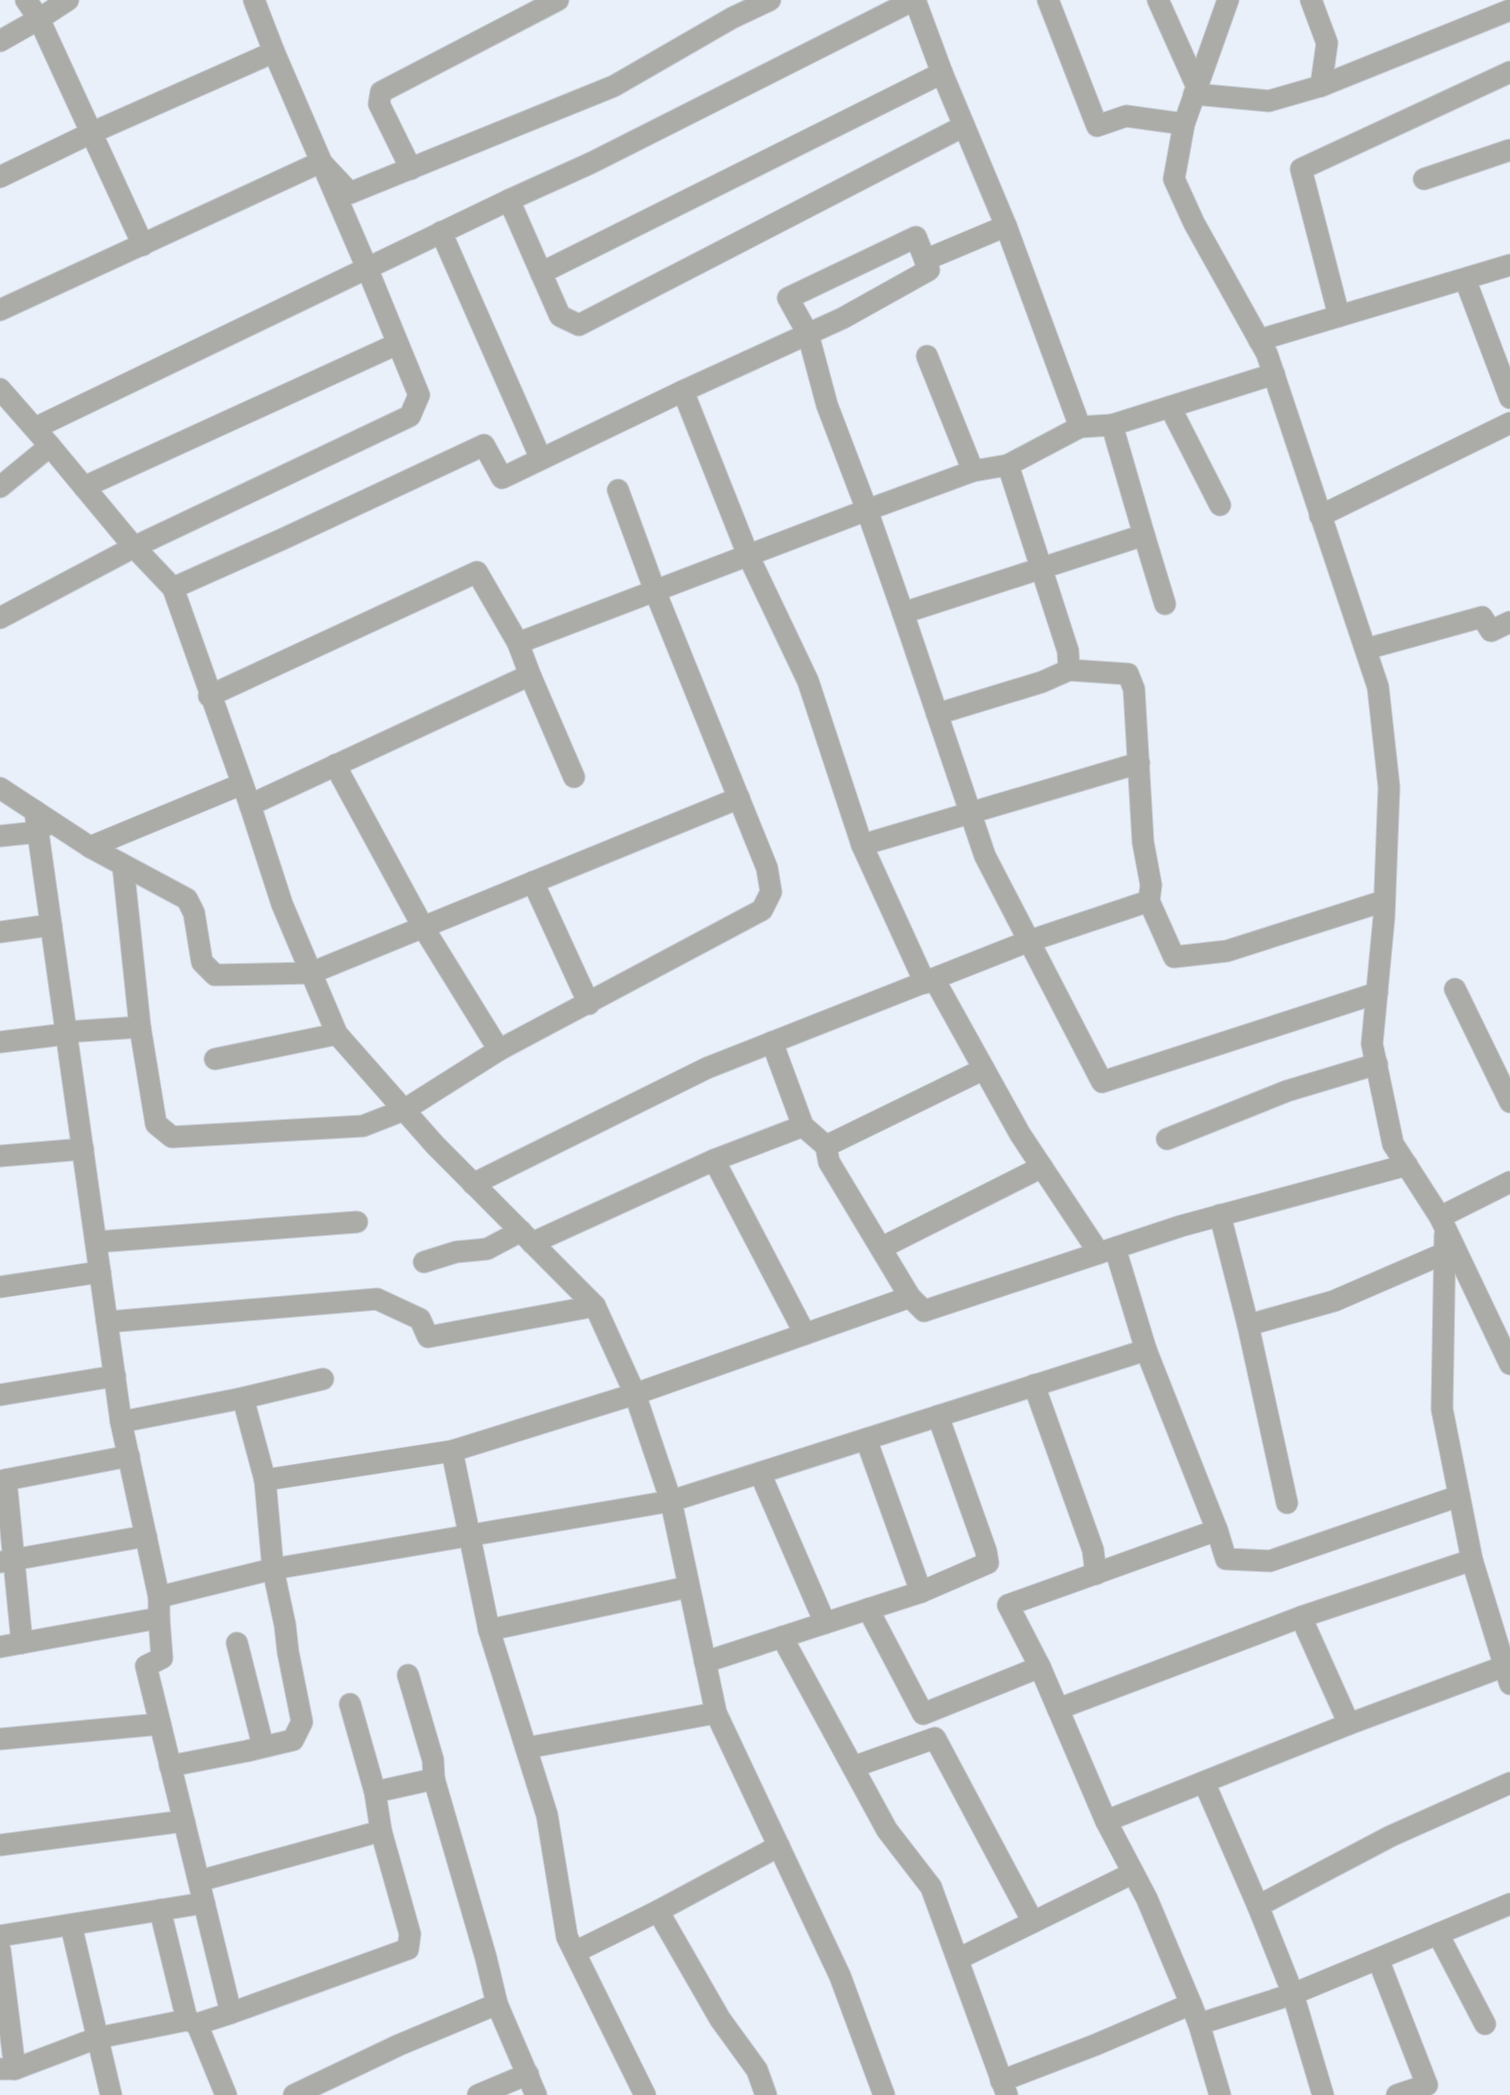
<svg xmlns="http://www.w3.org/2000/svg" width="1510" height="2095" font-family="'Source Serif 4',serif">
  <style>
    .lines { fill: none; stroke-linecap: round; stroke-linejoin: round }
    .minor-casing { stroke: #c7ccd5; stroke-width: 23 }
    .minor { stroke: #abaca7; stroke-width: 21 }
  </style>
  <rect width="100%" height="100%" fill="#eaf0fa"/>
  <g class="lines">
    <defs>
      <g id="minor">
        <polyline points="68,0 39,19 143,245"/>
        <polyline points="915,0 942,73 1006,226 1080,427 1112,425"/>
        <polyline points="1048,0 1097,126 1126,116 1184,124"/>
        <polyline points="1158,0 1197,87"/>
        <polyline points="1228,0 1184,124 1174,179 1194,223 1267,354 1378,687 1389,787 1384,917 1372,1044 1393,1144 1440,1217 1510,1364"/>
        <polyline points="1311,0 1327,43 1321,86 1510,10"/>
        <polyline points="0,41 39,19 26,0"/>
        <polyline points="1194,94 1269,101 1321,86"/>
        <polyline points="411,169 379,104 381,92 558,0"/>
        <polyline points="0,177 91,133 274,52 254,0"/>
        <polyline points="1424,179 1510,150"/>
        <polyline points="509,200 560,316 579,325 964,126"/>
        <polyline points="1006,226 925,260 916,237 788,298 808,334 827,405 867,510 973,471 1008,465 1080,427"/>
        <polyline points="441,232 541,459"/>
        <polyline points="541,273 942,73"/>
        <polyline points="1465,279 1510,398"/>
        <polyline points="0,310 321,162 350,193 614,86 732,18 770,0"/>
        <polyline points="1339,316 1301,169 1510,72"/>
        <polyline points="1259,340 1510,265"/>
        <polyline points="927,356 973,471"/>
        <polyline points="0,389 50,446 134,547 173,588 250,805 282,904 337,1034 435,1145 595,1306 635,1394 452,1451 265,1480 243,1398 121,1422"/>
        <polyline points="1170,407 1220,505"/>
        <polyline points="35,428 509,200 591,163 914,0"/>
        <polyline points="1008,465 1068,651 1069,670"/>
        <polyline points="0,487 50,446"/>
        <polyline points="84,487 397,344"/>
        <polyline points="1320,516 1510,423"/>
        <polyline points="1144,535 1165,604"/>
        <polyline points="173,588 285,538 484,445 502,478 683,391"/>
        <polyline points="903,613 985,856 1102,1082 1377,993"/>
        <polyline points="0,618 134,547 410,416 419,395 367,268 274,52"/>
        <polyline points="1366,649 1482,617 1491,631 1510,622"/>
        <polyline points="530,675 574,777"/>
        <polyline points="209,696 477,572 518,643 867,510 903,613 1144,535 1112,425 1274,374"/>
        <polyline points="937,714 1042,682 1069,670 1128,674 1134,689 1143,842 1151,885 1149,901 1174,957 1227,951 1384,901"/>
        <polyline points="335,765 423,927 499,1050"/>
        <polyline points="0,788 90,847 242,784"/>
        <polyline points="250,805 530,675 518,643"/>
        <polyline points="0,836 38,832 37,827 45,826"/>
        <polyline points="862,845 1139,763"/>
        <polyline points="90,847 187,899 194,913 202,962 215,975 311,973 739,798"/>
        <polyline points="123,865 140,1027 156,1124 172,1137 363,1126 404,1110 499,1050 762,910 771,892 767,868 655,591 618,490"/>
        <polyline points="533,882 589,1004"/>
        <polyline points="0,932 51,925"/>
        <polyline points="934,979 1020,1134 1099,1253"/>
        <polyline points="925,983 862,845 808,681 748,555 683,391 843,318 929,270 925,260"/>
        <polyline points="1455,989 1510,1102"/>
        <polyline points="0,1042 66,1034 66,1032 140,1027"/>
        <polyline points="772,1042 803,1126 826,1146 829,1162 910,1297"/>
        <polyline points="215,1059 337,1034"/>
        <polyline points="1167,1139 1287,1091 1377,1064"/>
        <polyline points="826,1146 984,1069"/>
        <polyline points="0,1156 83,1149"/>
        <polyline points="714,1160 805,1334"/>
        <polyline points="473,1184 707,1068 1029,941 1149,901"/>
        <polyline points="1220,1215 1248,1325 1287,1503"/>
        <polyline points="1440,1217 1510,1182"/>
        <polyline points="1445,1235 1442,1409 1472,1560 1510,1684"/>
        <polyline points="96,1242 357,1222"/>
        <polyline points="532,1243 714,1160 803,1126"/>
        <polyline points="881,1248 1042,1167"/>
        <polyline points="1115,1248 1146,1350"/>
        <polyline points="424,1262 456,1252 487,1249 521,1231"/>
        <polyline points="0,1287 100,1272"/>
        <polyline points="107,1322 377,1299 420,1319 428,1337 595,1306"/>
        <polyline points="1248,1325 1334,1301 1445,1253"/>
        <polyline points="1034,1385 1093,1550 1096,1574"/>
        <polyline points="0,1395 115,1376"/>
        <polyline points="243,1398 323,1379"/>
        <polyline points="452,1451 489,1630 547,1815 567,1937 645,2095"/>
        <polyline points="760,1473 825,1623"/>
        <polyline points="6,1480 22,1643"/>
        <polyline points="0,1481 129,1456"/>
        <polyline points="1,1562 146,1536"/>
        <polyline points="921,1592 988,1563 986,1551 938,1416"/>
        <polyline points="159,1597 273,1569 671,1501 635,1394 910,1297 924,1311 1181,1226 1407,1165"/>
        <polyline points="868,1609 923,1714 1040,1667 1058,1709"/>
        <polyline points="1301,1617 1349,1724 1505,1666"/>
        <polyline points="159,1618 162,1658 146,1666 231,2013 197,2024 226,2095"/>
        <polyline points="489,1630 688,1587"/>
        <polyline points="782,1637 887,1830 931,1887 1007,2095"/>
        <polyline points="237,1643 263,1746"/>
        <polyline points="0,1647 159,1618 159,1597 121,1422 35,811"/>
        <polyline points="705,1662 921,1592 866,1439"/>
        <polyline points="1040,1667 1008,1605 1217,1530 1226,1559 1270,1561 1459,1496 1459,1495"/>
        <polyline points="408,1675 433,1760 434,1779 486,1958 497,2004"/>
        <polyline points="0,1739 160,1724"/>
        <polyline points="526,1748 716,1713"/>
        <polyline points="170,1766 247,1751 293,1740 302,1722 288,1652 285,1625 273,1569 265,1480"/>
        <polyline points="853,1767 935,1738 1033,1922"/>
        <polyline points="1204,1782 1258,1906"/>
        <polyline points="375,1792 434,1779"/>
        <polyline points="1106,1821 1349,1724"/>
        <polyline points="0,1845 184,1821"/>
        <polyline points="199,1881 381,1831"/>
        <polyline points="160,1910 187,2020"/>
        <polyline points="658,1911 720,2019 757,2070 766,2095"/>
        <polyline points="71,1925 111,2095"/>
        <polyline points="1438,1934 1485,2024"/>
        <polyline points="0,1936 204,1903"/>
        <polyline points="0,1950 15,2069 1,2069"/>
        <polyline points="575,1952 658,1911 779,1846"/>
        <polyline points="958,1959 1133,1873"/>
        <polyline points="1378,1959 1427,2085 1397,2095"/>
        <polyline points="231,2013 408,1949 410,1934 381,1831 375,1792 350,1704"/>
        <polyline points="1199,2024 1293,1994 1258,1906 1391,1836 1510,1783"/>
        <polyline points="15,2069 97,2038 187,2020 197,2024"/>
        <polyline points="1001,2081 1095,2045 1191,2004"/>
        <polyline points="294,2095 399,2045 497,2004 536,2095"/>
        <polyline points="478,2095 528,2074"/>
        <polyline points="884,2095 840,1976 716,1713 671,1501 1146,1350 1217,1530"/>
        <polyline points="1220,2095 1199,2024 1191,2004 1147,1899 1106,1821 1058,1709 1301,1617 1472,1560"/>
        <polyline points="1323,2095 1293,1994 1510,1904"/>
      </g>
    </defs>
    <use href="#minor" class="minor-casing"/>
    <use href="#minor" class="minor"/>
  </g>
</svg>
